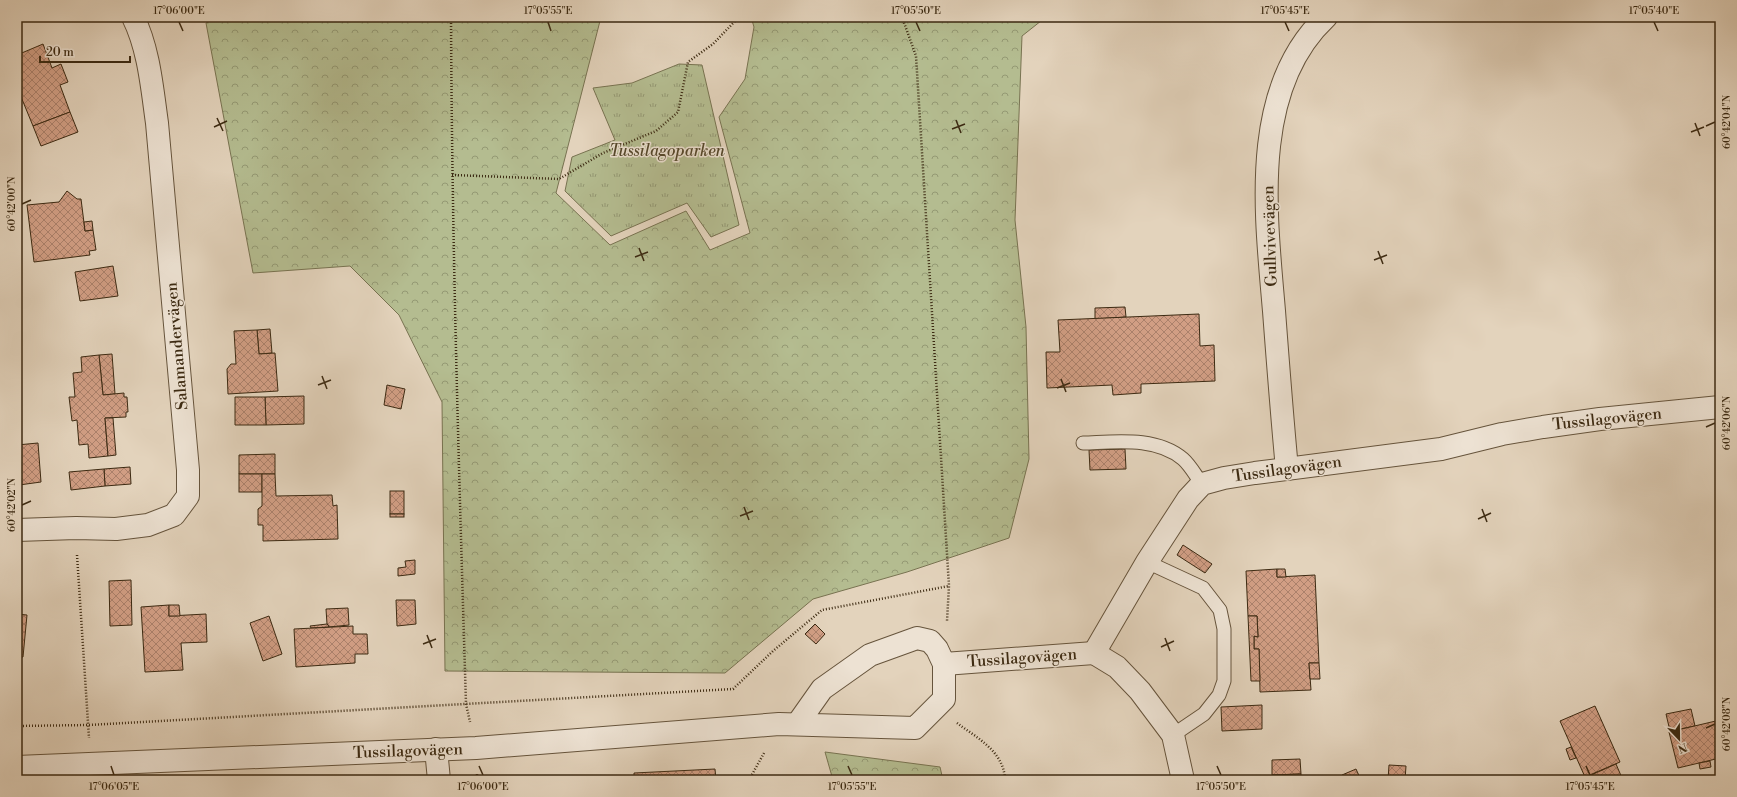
<svg xmlns="http://www.w3.org/2000/svg" width="1737" height="797" font-family="'Libre Bodoni',serif">
  <style>
    .forest { fill: url(#forest-crowns); stroke: #787351 }
    .park { fill: url(#park-tufts); stroke: #787351 }
    .building { fill: url(#building-cross-hatch); stroke: #3c2a12 }
    .lines { fill: none; stroke-linecap: round; stroke-linejoin: round }
    .lane-casing { stroke: #66543c; stroke-width: 15 }
    .street-casing { stroke: #66543c; stroke-width: 24 }
    .path { stroke: #3c2a12; stroke-width: 2.5; stroke-dasharray: 1 2; stroke-linecap: butt }
    .lane { stroke: #ede2d3; stroke-width: 13 }
    .street { stroke: #ede2d3; stroke-width: 22 }
    .ticks { fill: none; stroke: #3c2a12; stroke-width: 1.5 }
    .labels { text-anchor: middle; dominant-baseline: central; stroke-width: 3; stroke-linejoin: round; paint-order: stroke }
    .park-label { font-size: 16px; font-style: italic; fill: #54472b; stroke: #ede2d3 }
    .street-label { font-size: 16px; fill: #3c2a12; stroke: #ede2d3 }
    .neatline { fill: none; stroke: #3c2a12; stroke-width: 1.5 }
    .ticks-label { font-size: 10px; text-anchor: middle; fill: #3c2a12 }
  </style>
  <defs>
    <pattern id="forest-crowns" width="20" height="18" patternUnits="userSpaceOnUse"><rect width="20" height="18" fill="#b4bc90"/><path d="M2 6a3 3 0 1 1 6 0M12 15a3 3 0 1 1 6 0" fill="none" stroke="#949974"/></pattern>
    <pattern id="park-tufts" width="24" height="20" patternUnits="userSpaceOnUse"><rect width="24" height="20" fill="#b4bc90"/><path d="M3 7l-1-3M5 7V3M7 7l1-3M15 17l-1-3M17 17v-4M19 17l1-3" fill="none" stroke="#949974"/></pattern>
    <pattern id="building-cross-hatch" width="8" height="8" patternUnits="userSpaceOnUse"><rect width="8" height="8" fill="#d19e84"/><path d="M0 0l8 8M0 8l8-8" fill="none" stroke="#ab816b"/></pattern>
  </defs>
  <rect width="100%" height="100%" fill="#e3d3bc"/>
  <filter id="stains"><feTurbulence type="fractalNoise" baseFrequency=".005" numOctaves="4"/><feColorMatrix values="0 0 0 0 .2 0 0 0 0 .09 0 0 0 0 .02 0 0 0 .5 -.17"/></filter>
  <radialGradient id="worn" r=".72"><stop offset=".6" stop-color="#630" stop-opacity="0"/><stop offset="1" stop-color="#630" stop-opacity=".3"/></radialGradient>
  <g class="forest">
    <polygon points="219,17 601,17 556,193 610,245 686,211 710,250 750,233 719,117 745,79 754,27 751,17 1046,17 1022,36 1015,220 1026,327 1029,459 1009,538 907,572 813,599 725,673 445,671 442,402 399,315 350,266 253,273 206,23"/>
    <polygon points="825,752 940,767 943,780 833,780"/>
  </g>
  <polygon class="park" points="679,64 702,65 739,225 711,237 687,203 611,236 565,191 572,157 615,140 593,88 632,83"/>
  <g class="building">
    <polygon points="43,44 52,68 61,64 68,82 60,85 70,112 33,126 17,87 17,55"/>
    <polygon points="70,112 78,132 41,146 33,126"/>
    <polygon points="67,191 77,199 81,199 85,231 93,230 96,250 89,251 90,255 34,262 27,205 59,202"/>
    <polygon points="92,221 93,230 85,231 84,222"/>
    <polygon points="113,266 118,296 80,301 75,272"/>
    <polygon points="1125,307 1126,317 1095,319 1095,308"/>
    <polygon points="1199,314 1200,346 1214,345 1215,381 1141,384 1141,393 1113,395 1112,385 1047,388 1046,352 1060,352 1058,320"/>
    <polygon points="270,329 272,353 259,354 257,330"/>
    <polygon points="257,330 259,354 275,353 278,391 228,394 227,369 231,364 236,364 234,331"/>
    <polygon points="112,354 115,394 103,395 99,355"/>
    <polygon points="99,355 103,395 124,393 124,397 127,397 128,412 126,412 126,417 105,418 108,456 89,458 88,444 79,445 77,420 72,421 69,397 75,397 73,373 82,372 81,357"/>
    <polygon points="387,385 405,389 401,409 384,405"/>
    <polygon points="304,396 304,424 266,425 265,397"/>
    <polygon points="235,397 265,397 266,425 235,425"/>
    <polygon points="105,418 113,418 116,455 108,456"/>
    <polygon points="38,443 41,482 19,485 17,445"/>
    <polygon points="1125,449 1126,469 1090,470 1089,450"/>
    <polygon points="275,454 275,474 239,474 239,455"/>
    <polygon points="130,467 131,484 105,486 104,469"/>
    <polygon points="104,469 105,486 71,490 69,472"/>
    <rect x="239" y="474" width="23" height="18"/>
    <polygon points="262,474 275,474 276,496 332,495 333,506 337,505 338,539 263,541 263,525 258,525 258,509 262,506"/>
    <rect x="390" y="491" width="14" height="23"/>
    <rect x="390" y="514" width="14" height="3"/>
    <polygon points="1183,545 1212,564 1205,573 1177,555"/>
    <polygon points="415,560 415,574 398,576 398,568 406,567 405,561"/>
    <polygon points="1277,569 1277,577 1315,575 1319,663 1309,663 1311,690 1260,692 1259,649 1254,649 1254,636 1258,637 1257,616 1248,616 1246,571"/>
    <polygon points="1277,569 1285,569 1286,577 1277,577"/>
    <polygon points="131,580 132,625 110,626 109,581"/>
    <polygon points="396,600 415,600 416,624 397,626"/>
    <polygon points="169,605 169,616 206,614 207,642 181,643 183,670 145,672 141,607"/>
    <polygon points="169,605 179,605 180,616 169,616"/>
    <polygon points="348,608 349,625 329,627 328,625 327,624 326,609"/>
    <polygon points="17,614 27,615 23,657 17,657"/>
    <polygon points="269,616 282,654 263,661 250,623"/>
    <polygon points="1248,616 1257,616 1258,637 1254,636 1254,649 1259,649 1260,681 1251,681"/>
    <polygon points="327,624 328,625 329,627 311,628 310,626"/>
    <polygon points="815,624 825,634 816,644 805,634"/>
    <polygon points="353,626 353,634 367,634 368,654 355,654 355,663 296,667 294,629"/>
    <polygon points="1309,663 1319,663 1320,679 1310,679"/>
    <polygon points="1262,705 1262,729 1222,731 1221,707"/>
    <polygon points="1595,706 1620,762 1585,777 1560,721"/>
    <polygon points="1691,709 1695,726 1670,731 1666,714"/>
    <polygon points="1720,720 1720,758 1678,768 1669,732"/>
    <polygon points="1571,747 1576,758 1570,760 1566,749"/>
    <polygon points="1300,759 1301,774 1272,775 1272,760"/>
    <polygon points="1710,761 1711,767 1700,769 1699,763"/>
    <polygon points="1616,764 1622,778 1616,780 1591,780 1589,776"/>
    <polygon points="1389,765 1406,766 1405,780 1388,780"/>
    <polygon points="715,769 716,780 634,780 634,773"/>
    <polygon points="1356,769 1361,780 1345,780 1342,775"/>
    <polygon points="1301,774 1301,780 1273,780 1272,775"/>
    <polygon points="1173,775 1174,780 1139,779"/>
  </g>
  <g class="lines">
    <defs>
      <g id="lane">
        <path d="M1083 443C1115 442 1156 436 1183 459 1190 465 1196 476 1202 484"/>
        <polyline points="1147,562 1203,588 1220,610 1224,629 1224,681 1219,695 1204,714 1173,735"/>
      </g>
      <g id="street">
        <path d="M1287 469C1282 416 1278 364 1274 311 1266 216 1249 89 1326 17"/>
        <path d="M17 530 76 528 116 529 148 525 174 515 188 496V470L157 123C152 88 149 49 133 17"/>
        <polyline points="1094,653 1147,562 1188,499 1202,484 1224,478 1255,473 1441,449 1502,434 1543,427 1600,419 1720,407"/>
        <polyline points="1094,653 1117,667 1140,691 1173,735 1183,780"/>
        <polyline points="944,664 1094,653"/>
        <polyline points="436,749 439,780"/>
        <polyline points="17,767 476,748 779,724 915,728 944,699 944,664 937,649 930,641 917,638 870,655 822,689 798,723"/>
      </g>
    </defs>
    <use href="#lane" class="lane-casing"/>
    <use href="#street" class="street-casing"/>
    <g class="path">
      <path d="M451 17C452 246 459 475 466 704L470 722"/>
      <polyline points="902,17 916,56 949,586 947,621"/>
      <polyline points="452,175 559,179 603,153 656,131 678,112 688,62 713,44 739,17"/>
      <polyline points="77,555 89,738"/>
      <path d="M957 723C977 738 1004 751 1005 780"/>
      <polyline points="17,726 89,725 733,689 773,651 822,610 949,586"/>
      <polyline points="477,774 477,780"/>
      <polyline points="749,780 764,753"/>
    </g>
    <use href="#lane" class="lane"/>
    <use href="#street" class="street"/>
  </g>
  <path class="ticks" d="M179 22 183 31M548 22 551 31M916 22 920 31M1285 22 1289 31M1654 22 1658 31M217 118 223 131M956 120 961 133M1695 123 1700 136M1706 126 1715 122M214 127 227 121M952 129 965 124M1691 132 1704 127M22 204 31 200M639 248 644 261M1378 251 1383 264M635 257 648 252M1374 260 1387 255M322 376 327 389M1061 379 1066 392M318 385 331 380M1057 388 1070 383M1706 427 1715 423M22 505 31 501M744 507 749 520M1482 509 1487 522M740 516 753 511M1478 519 1491 513M427 635 432 648M1165 638 1170 651M423 644 436 639M1161 647 1174 641M1706 728 1715 724M111 766 114 775M479 766 483 775M848 766 852 775M1217 766 1221 775M1586 766 1590 775"/>
  <g class="labels">
    <g class="park-label">
      <text x="667" y="151">Tussilagoparken</text>
    </g>
    <g class="street-label">
      <text transform="translate(1270 236) rotate(-92)">Gullvivevägen</text>
      <text transform="translate(177 346) rotate(-95)">Salamandervägen</text>
      <text transform="translate(1607 419) rotate(-6)">Tussilagovägen</text>
      <text transform="translate(1287 469) rotate(-8)">Tussilagovägen</text>
      <text transform="translate(1022 658) rotate(-4)">Tussilagovägen</text>
      <text transform="translate(408 751) rotate(-2)">Tussilagovägen</text>
    </g>
  </g>
  <rect width="1737" height="797" fill="none" stroke="#e3d3bc" stroke-width="44"/>
  <g transform="translate(1679 739) rotate(158)" stroke="#ede2d3" stroke-width="3" paint-order="stroke">
  <path d="M0-3L7 15L0 10L-7 15Z" fill="#3c2a12"/>
  <text y="-6" font-size="11" font-weight="bold" text-anchor="middle" fill="#3c2a12">N</text>
  </g>
  <path d="M40 56v6h90v-6" fill="none" stroke="#3c2a12" stroke-width="2"/>
  <text x="46" y="56" font-size="12" fill="#3c2a12" stroke="#ede2d3" stroke-width="3" paint-order="stroke">20 m</text>
  <rect x="22" y="22" width="1693" height="753" class="neatline"/>
  <g class="ticks-label">
    <text x="179" y="14">17°06'00"E</text>
    <text x="548" y="14">17°05'55"E</text>
    <text x="916" y="14">17°05'50"E</text>
    <text x="1285" y="14">17°05'45"E</text>
    <text x="1654" y="14">17°05'40"E</text>
    <text transform="translate(1726 122) rotate(-90)" y="4">60°42'04"N</text>
    <text transform="translate(11 204) rotate(-90)" y="4">60°42'00"N</text>
    <text transform="translate(1726 423) rotate(-90)" y="4">60°42'06"N</text>
    <text transform="translate(11 505) rotate(-90)" y="4">60°42'02"N</text>
    <text transform="translate(1726 724) rotate(-90)" y="4">60°42'08"N</text>
    <text x="114" y="790">17°06'05"E</text>
    <text x="483" y="790">17°06'00"E</text>
    <text x="852" y="790">17°05'55"E</text>
    <text x="1221" y="790">17°05'50"E</text>
    <text x="1590" y="790">17°05'45"E</text>
  </g>
  <rect width="100%" height="100%" filter="url(#stains)"/>
  <rect width="100%" height="100%" fill="url(#worn)"/>
</svg>
